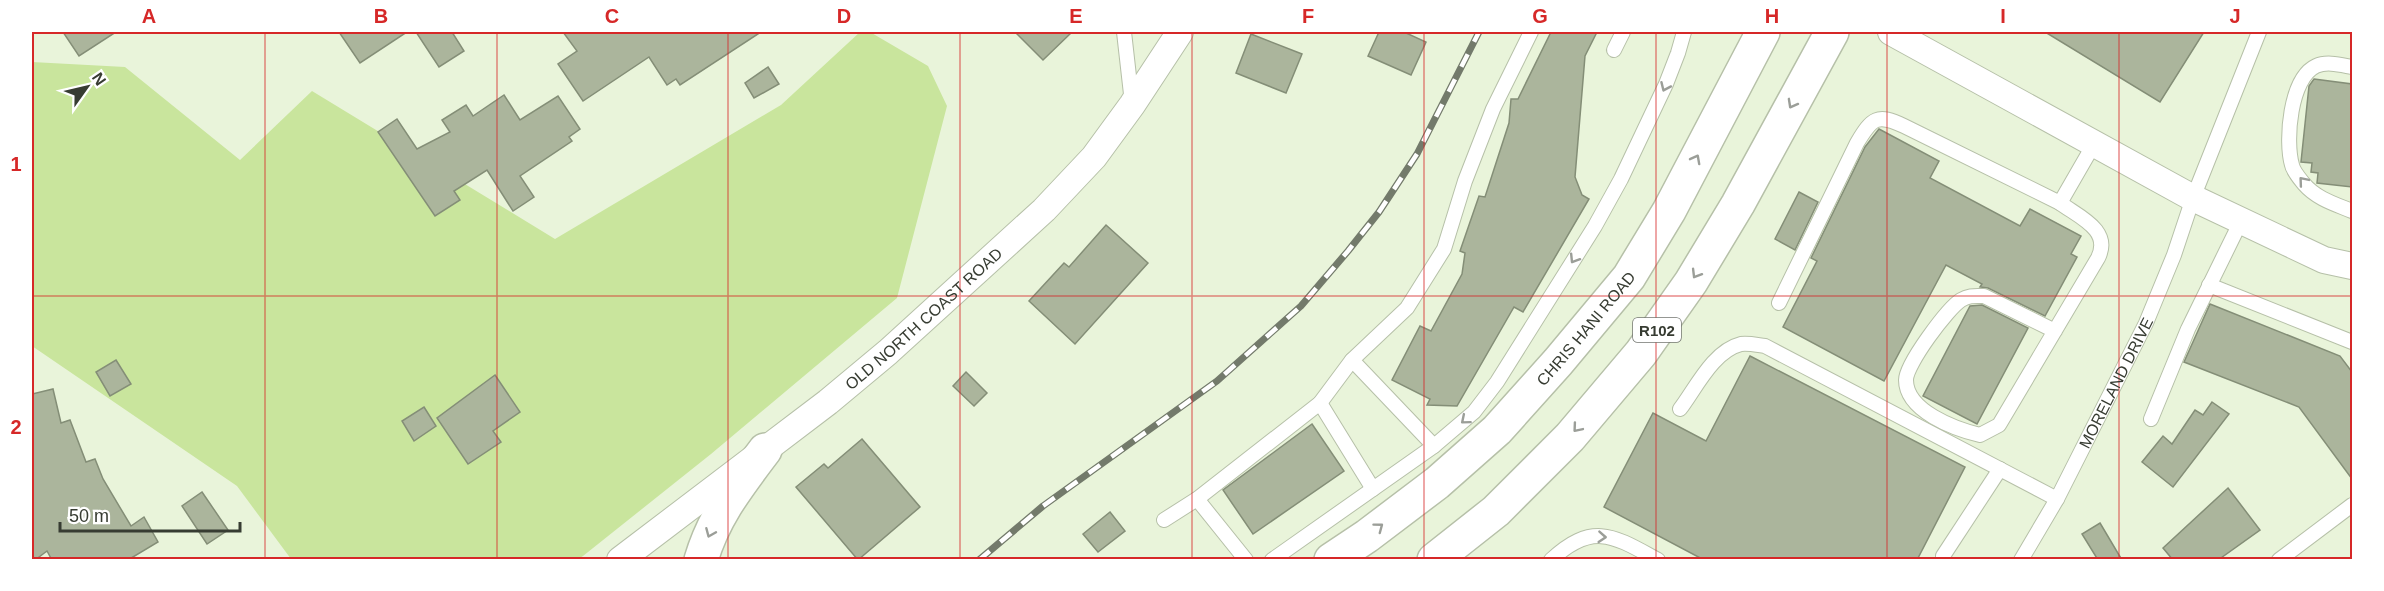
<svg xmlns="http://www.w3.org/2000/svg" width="2384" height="591" font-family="Arial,sans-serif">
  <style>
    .green { fill: #c9e59d }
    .building { fill: #abb59c; stroke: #848e77; stroke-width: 1.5 }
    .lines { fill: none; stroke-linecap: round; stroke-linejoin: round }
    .lane-casing { stroke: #b6c0a8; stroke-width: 16 }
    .street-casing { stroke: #b6c0a8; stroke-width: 28 }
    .primary-casing { stroke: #b6c0a8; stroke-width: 36 }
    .lane { stroke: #fff; stroke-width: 14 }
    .street { stroke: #fff; stroke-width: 26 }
    .primary { stroke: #fff; stroke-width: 33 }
    .rail-casing { stroke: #737a6b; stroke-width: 7 }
    .rail { stroke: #fff; stroke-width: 4.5; stroke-dasharray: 14; stroke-linecap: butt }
    .oneway { stroke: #9b9e98 }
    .grid { fill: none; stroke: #d62828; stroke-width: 1.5; stroke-opacity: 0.55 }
    .labels { text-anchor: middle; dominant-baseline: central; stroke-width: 6; stroke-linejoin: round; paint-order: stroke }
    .shield { fill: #fff; stroke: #737670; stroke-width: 1.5 }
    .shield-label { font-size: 15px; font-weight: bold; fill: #373c32 }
    .street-label { font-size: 16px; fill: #373c32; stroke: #fff }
    .neatline { fill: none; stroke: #d62828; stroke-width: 2 }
    .grid-label { font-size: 20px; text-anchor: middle; font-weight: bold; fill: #d62828 }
  </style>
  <rect width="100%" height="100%" fill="#e9f4da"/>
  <polygon class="green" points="860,32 870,32 928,66 947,106 897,298 711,454 583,556 578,559 291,559 237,486 32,346 32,62 125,67 240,160 312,91 555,239 781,105"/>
  <g class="building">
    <polygon points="63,32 116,32 79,56"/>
    <polygon points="339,32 407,32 360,63"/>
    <polygon points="416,32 452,32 464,51 439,67"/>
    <polygon points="563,32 761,32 680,85 676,79 667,85 649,57 583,101 558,64 577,51"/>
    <polygon points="1015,32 1072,32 1043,60"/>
    <polygon points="1379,32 1404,32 1426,42 1411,75 1368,56"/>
    <polygon points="1551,32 1597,32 1585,56 1575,177 1582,195 1589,199 1523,312 1514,307 1457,406 1427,405 1430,399 1392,380 1420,326 1431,331 1462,274 1465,253 1460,251 1479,196 1485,197 1509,123 1511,99 1518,99"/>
    <polygon points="2045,32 2204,32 2160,102"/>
    <polygon points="1251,34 1302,54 1286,93 1236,73"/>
    <polygon points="768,67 779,84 754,98 745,83"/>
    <polygon points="2314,79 2352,84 2352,187 2317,183 2318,173 2311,172 2312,163 2301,162 2309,86"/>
    <polygon points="504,95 520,120 558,96 580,129 569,137 572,141 520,176 534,197 513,211 487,170 454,191 460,200 435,216 378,132 397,119 417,149 450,132 442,120 466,105 473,116"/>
    <polygon points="1879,129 1939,161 1930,178 2020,226 2030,209 2081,236 2071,254 2077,257 2045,316 1988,288 1980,287 1982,284 1946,265 1884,381 1783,327 1817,261 1811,258 1865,147"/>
    <polygon points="1799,192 1818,202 1795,250 1775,239"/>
    <polygon points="1106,225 1148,263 1075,344 1029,301 1064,263 1069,267"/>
    <polygon points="2210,304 2340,356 2352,372 2352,479 2299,407 2184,362"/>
    <polygon points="1982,305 2028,328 1977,424 1923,396 1970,306"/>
    <polygon points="1750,356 1965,467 1917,560 1704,560 1604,507 1653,413 1706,441"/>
    <polygon points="116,360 131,384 110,396 96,372"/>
    <polygon points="966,372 987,393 974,406 953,386"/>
    <polygon points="495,375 520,412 493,431 501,442 468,464 437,418"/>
    <polygon points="53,389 61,423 70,420 86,462 95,459 103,479 131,526 144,517 158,542 128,560 52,560 47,551 35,560 32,560 32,394"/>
    <polygon points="2212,402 2229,414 2173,487 2142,462 2163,436 2172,444 2195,410 2203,415"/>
    <polygon points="424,407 436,426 414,441 402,421"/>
    <polygon points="1312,424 1344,471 1253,534 1223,490"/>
    <polygon points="862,439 920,507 858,560 796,487 824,464 828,468"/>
    <polygon points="2228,488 2260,530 2218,560 2173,560 2163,548"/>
    <polygon points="202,492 228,530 207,544 182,506"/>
    <polygon points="1110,512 1125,531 1098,552 1083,534"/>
    <polygon points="2100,523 2122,560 2098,560 2082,534"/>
  </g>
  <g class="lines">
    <defs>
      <g id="lane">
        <polyline points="1124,32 1132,103"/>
        <polyline points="1614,50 1623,32"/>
        <path d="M2352 67C2341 65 2327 61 2316 66 2290 78 2285 141 2292 165 2293 171 2300 179 2304 184 2317 199 2335 204 2352 211"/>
        <polyline points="2209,285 2352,342"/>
        <path d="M1779 303 1857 143C1872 118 1877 113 1904 126L2060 203 2094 144"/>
        <path d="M2055 331 1984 296C1975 296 1969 295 1961 300 1948 308 1906 364 1906 380 1906 411 1955 429 1980 435L1999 425 2098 258C2112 230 2079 217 2060 203"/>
        <polyline points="1352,360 1434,446"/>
        <polyline points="1320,403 1373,489"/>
        <path d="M1680 409C1696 388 1713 351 1741 344 1749 343 1757 345 1765 346L2057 499"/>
        <polyline points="2151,419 2188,329 2241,221"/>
        <polyline points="1197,499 1246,560"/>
        <polyline points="1164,520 1197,499 1320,403 1352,360 1407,308 1444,249 1465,181 1493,109 1531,32"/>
        <polyline points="1943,556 2000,469"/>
        <polyline points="1272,560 1434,446 1474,412 1497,382 1595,226 1621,179 1666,84 1678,53 1684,32"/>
        <path d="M1551 560C1593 521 1614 536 1658 560"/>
        <path id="s1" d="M2021 560 2057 499 2146 323 2174 255 2193 198 2259 32"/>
        <polyline points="2279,560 2352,505"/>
      </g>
      <g id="street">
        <polyline points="1891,32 2193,198 2324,260 2352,266"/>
        <path id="s2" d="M620 560 828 402 888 352 1044 210 1094 157 1132 105 1180 32"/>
      </g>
      <g id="primary">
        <path d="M701 560C714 516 738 486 765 450"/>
        <path id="s3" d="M1331 560 1367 536 1437 483 1497 430 1558 362 1629 277 1669 211 1763 32"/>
        <polyline points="1434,560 1496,511 1570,437 1641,353 1691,282 1738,204 1832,32"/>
      </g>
    </defs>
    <use href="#lane" class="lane-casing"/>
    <use href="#street" class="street-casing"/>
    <use href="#primary" class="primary-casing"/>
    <use href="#lane" class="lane"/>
    <use href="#street" class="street"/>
    <use href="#primary" class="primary"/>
    <defs>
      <polyline id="rail" points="979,560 1043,506 1217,381 1301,306 1348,251 1379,212 1417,154 1479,32"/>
    </defs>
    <use href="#rail" class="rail-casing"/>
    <use href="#rail" class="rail"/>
  </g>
  <defs><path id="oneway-chevron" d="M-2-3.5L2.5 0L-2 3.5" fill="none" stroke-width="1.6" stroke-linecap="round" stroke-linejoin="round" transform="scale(1.5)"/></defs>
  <g class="oneway">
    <use href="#oneway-chevron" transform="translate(1665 87) rotate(114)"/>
    <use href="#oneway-chevron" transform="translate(1792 104) rotate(119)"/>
    <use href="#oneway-chevron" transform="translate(1696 159) rotate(-62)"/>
    <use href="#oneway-chevron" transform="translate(2303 181) rotate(-130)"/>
    <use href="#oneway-chevron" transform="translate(1574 259) rotate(122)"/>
    <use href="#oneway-chevron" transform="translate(1696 274) rotate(121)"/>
    <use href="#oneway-chevron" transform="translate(1465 420) rotate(140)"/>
    <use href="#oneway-chevron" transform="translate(1577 428) rotate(130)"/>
    <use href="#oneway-chevron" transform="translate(1379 527) rotate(-37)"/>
    <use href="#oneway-chevron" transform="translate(710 533) rotate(113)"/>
    <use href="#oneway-chevron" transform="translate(1602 537) rotate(4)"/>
  </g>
  <path class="grid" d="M265 32V560M497 32V560M728 32V560M960 32V560M1192 32V560M1424 32V560M1656 32V560M1887 32V560M2119 32V560M32 296H2352"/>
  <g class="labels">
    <rect class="shield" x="1633" y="318" width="48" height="24" rx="4.5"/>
    <g class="shield-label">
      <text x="1657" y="330">R102</text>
    </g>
    <g class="street-label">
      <text stroke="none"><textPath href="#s2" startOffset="388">OLD NORTH COAST ROAD</textPath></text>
      <text stroke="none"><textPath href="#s3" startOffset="346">CHRIS HANI ROAD</textPath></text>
      <text stroke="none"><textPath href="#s1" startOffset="201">MORELAND DRIVE</textPath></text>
    </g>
  </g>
  <rect width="2384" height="591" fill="none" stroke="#ffffff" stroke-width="66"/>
  <g transform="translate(87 87) rotate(56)" stroke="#ffffff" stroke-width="4.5" paint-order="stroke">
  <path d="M0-4.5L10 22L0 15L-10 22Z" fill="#373c32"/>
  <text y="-9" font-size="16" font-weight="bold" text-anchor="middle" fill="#373c32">N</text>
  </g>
  <path d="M60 522v9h180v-9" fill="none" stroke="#373c32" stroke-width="3"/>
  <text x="69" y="522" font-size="18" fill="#373c32" stroke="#ffffff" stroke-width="4.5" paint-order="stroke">50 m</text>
  <rect x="33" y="33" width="2318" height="525" class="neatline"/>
  <g class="grid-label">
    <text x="149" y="23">A</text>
    <text x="381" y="23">B</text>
    <text x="612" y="23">C</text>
    <text x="844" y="23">D</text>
    <text x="1076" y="23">E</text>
    <text x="1308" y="23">F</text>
    <text x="1540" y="23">G</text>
    <text x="1772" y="23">H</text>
    <text x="2003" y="23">I</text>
    <text x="2235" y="23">J</text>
    <text x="16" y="171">1</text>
    <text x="16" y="434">2</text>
  </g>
</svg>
